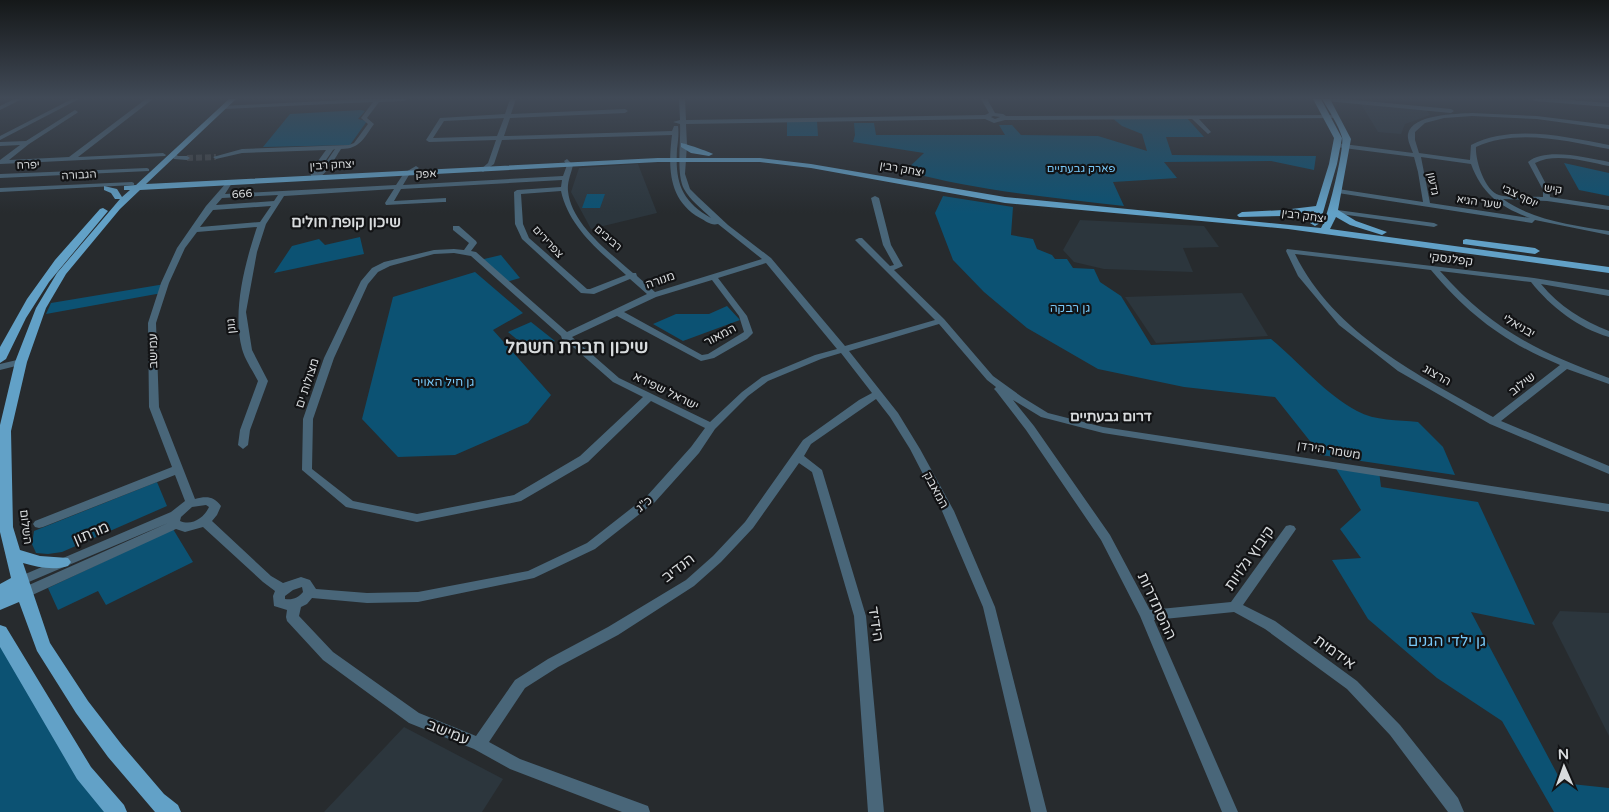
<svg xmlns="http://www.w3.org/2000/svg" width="1609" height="812" font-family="'Varela Round',Heebo,sans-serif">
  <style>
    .built { fill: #2c363d }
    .green { fill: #0c5273 }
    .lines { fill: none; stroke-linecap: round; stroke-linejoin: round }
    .minor-tunnel { stroke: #424548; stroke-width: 6; stroke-dasharray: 6 3; stroke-linecap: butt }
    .minor { fill: #496679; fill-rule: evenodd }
    .major { fill: #62a1c7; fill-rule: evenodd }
    .labels { text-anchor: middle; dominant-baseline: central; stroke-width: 4.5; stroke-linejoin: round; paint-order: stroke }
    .far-street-label { font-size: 11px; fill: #d8dbdd; stroke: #121315 }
    .far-park-label { font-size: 11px; fill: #79cafa; stroke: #121315 }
    .street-label { font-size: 12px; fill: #d8dbdd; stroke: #121315 }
    .park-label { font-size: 12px; fill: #79cafa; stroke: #121315 }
    .neighbourhood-label { font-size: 14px; font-weight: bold; fill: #d8dbdd; stroke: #121315 }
    .far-district-label { font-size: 15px; font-weight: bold; fill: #d8dbdd; stroke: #121315 }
    .near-street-label { font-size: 15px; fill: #d8dbdd; stroke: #121315 }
    .near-park-label { font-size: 15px; fill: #79cafa; stroke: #121315 }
    .district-label { font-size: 18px; font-weight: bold; fill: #d8dbdd; stroke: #121315 }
  </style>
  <rect width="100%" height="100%" fill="#272b2e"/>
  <g class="built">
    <polygon points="1361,104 1426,110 1430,115 1405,124 1401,134 1378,132"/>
    <polygon points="638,164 657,213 591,229 571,192 579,168"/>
    <polygon points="1080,220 1204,226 1219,247 1183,248 1193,272 1104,269 1074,262 1063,250"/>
    <polygon points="1242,293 1268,336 1156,343 1125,297"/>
    <polygon points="1560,611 1609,613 1609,736 1552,623"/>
    <polygon points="404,727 503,779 482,812 324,812"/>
  </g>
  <g class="green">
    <polygon points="361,110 365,111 358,119 367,121 350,145 263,147 290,114"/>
    <path d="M1111 117H1186L1204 137H1166L1172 155 1316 156 1314 170 1271 161 1164 162 1177 178 1113 182 1124 206C1051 197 977 191 905 171L924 153 853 142 855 135 854 123H874L876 135H1005L999 125H1012L1021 135 1098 136 1147 151 1142 134 1122 126Z"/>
    <polygon points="787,121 817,121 818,136 787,136"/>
    <polygon points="1564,163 1609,173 1609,196 1579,190"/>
    <polygon points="587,194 605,194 600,208 582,208"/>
    <path d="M943 196 1013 207 1011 235 1033 239 1037 249 1052 255 1055 259H1067L1073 268 1094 269 1100 282 1121 296 1151 345 1271 339C1300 363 1324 393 1357 411 1375 421 1398 420 1418 422L1443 447 1455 475 1321 455 1275 397 1184 387 1098 369 1027 328 984 292 953 260 935 213Z"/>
    <polygon points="360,237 364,254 274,273 292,246 319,239 325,245"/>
    <polygon points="501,255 520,278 506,282 480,260"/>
    <polygon points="475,272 523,313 493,330 551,395 528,423 455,455 398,457 362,419 393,297"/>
    <polygon points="165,284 162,293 46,314 51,303"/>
    <polygon points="727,306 740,320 683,341 653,324 676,314 709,314"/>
    <polygon points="531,322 555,341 531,351 508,332"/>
    <polygon points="1335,467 1379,471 1381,487 1478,502 1535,625 1471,612 1562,783 1609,788 1609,812 1554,812 1502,721 1437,678 1368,619 1332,560 1361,558 1340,529 1361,510"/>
    <polygon points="157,482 167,506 62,552 48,554 36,553 32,544 34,531"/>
    <polygon points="173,529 193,562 106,605 98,591 58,610 48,588"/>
    <polygon points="0,626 118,812 0,812"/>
  </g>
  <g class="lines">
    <polyline class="minor-tunnel" points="187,158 216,157"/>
    <g class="minor">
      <polygon points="14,99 22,99 0,110 0,106"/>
      <polygon points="72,99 79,99 0,140 0,136"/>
      <polygon points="146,99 153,99 78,157 163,153 166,155 165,156 0,164 0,160 20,145 0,146 0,142 26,141 75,110 78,112 77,113 29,144 9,160 69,157"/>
      <path d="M364 99H407L404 101 379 102 367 118 374 124C364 138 360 149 341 149 334 159 325 180 312 179L310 172 326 150 242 153 216 159 213 157 242 149 349 145 354 143 368 124 361 118 373 102 224 109 221 107 222 106ZM335 149 320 171 317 173 333 150Z"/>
      <path d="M510 99H516L511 114 625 109 628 111 625 113 510 118 504 136 672 131 674 126H678C679 133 678 141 677 149 675 182 681 201 711 218 702 209 690 200 684 189 676 174 681 142 680 124L673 122 680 120 679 99H685L686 120 985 115 989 113 981 99H987L995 113 1003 114 1006 116 1336 115V117L1334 118 1199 119 1211 132 1208 134 1192 119 1005 120 994 123 985 119 686 124 687 145 685 174 690 189 698 197 728 225 771 258 845 346 935 320 855 240 859 238H862L890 266 894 265 883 245 871 198 875 196 879 198 891 245 903 266 894 270 944 319 993 376 1022 397 1048 413 1103 427 1609 504V512L1103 433 1041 417 1013 400 1034 426 1110 535 1150 610 1231 602 1286 526 1290 525 1294 526 1296 529 1294 532 1243 605 1275 621 1357 681 1400 725 1458 798 1464 812H1448L1390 735 1347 689 1265 629 1234 612 1154 620 1238 812H1222L1140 616 1101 540 1026 430 996 391 994 389 996 387 987 380 939 324 849 351 898 413 920 449 954 511 995 607 1047 812H1031L983 607 942 511 910 449 890 417 876 399 811 444 804 456 822 470 866 616 884 812H868L854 616 812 472 799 463 753 528 721 562 694 586 618 635 558 667 525 688 489 742 520 759 648 806 650 812H622L510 769 474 749 409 723 323 660 287 621 286 617 287 610 274 606 273 596 275 591 263 582 203 527 185 532 176 529 28 597 24 598 20 597 18 593 20 589 168 523 24 584 20 586 16 584 14 581 16 578 171 512 185 501 175 475 43 527 39 528 35 527 33 524 35 521 172 467 149 407 148 323 161 283 177 248 206 206 227 182 232 183 225 194 396 185 404 173 416 166 419 168 409 175 403 185 563 176 567 165 564 161 567 159 573 165C571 174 567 182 568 191 571 224 610 253 633 273H636L637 276 655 292 762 259 718 224C711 226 706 221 700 218 668 200 668 167 672 135L502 140 494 164 483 172 480 170 488 163 496 140 429 142 426 140 440 118 505 114ZM993 116 1000 117 995 119 991 117ZM504 118 497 136 433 138 444 121ZM562 180 561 187 517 190 514 192 515 224 522 239 581 293 594 294 630 279 647 294 567 332 476 252 471 251 477 243 476 241 459 226H453V230L469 243 464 250 454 249 434 250 384 262 372 268 361 281 324 358 303 419 302 470 346 507 417 522 521 501 588 462 651 401 705 428 691 447 647 496 587 543 528 571 418 592 367 593 316 589 310 580 301 577 283 583 271 576 212 521 217 515 221 506C214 496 206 496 195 499L159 407 156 323 169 283 185 248 197 232 257 227C245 263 232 311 242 349 245 360 253 371 258 381L240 430 238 445 243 449 248 445 250 430 268 381 252 350 246 312 257 252 266 224 284 196 394 189 385 203 386 205 443 202H446V198L394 201 401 189ZM561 191C569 227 599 251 626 275L590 289H587L529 238 523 224 521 194ZM278 195 274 201 216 205 222 198ZM271 206 260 222 200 227 213 210ZM454 253 471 256 561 336 562 339 565 340 613 382 643 397 580 456 514 495 417 514 353 501 312 469 313 419 334 358 368 284 378 272 390 266 434 254ZM766 263 837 349 815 355 762 377 742 392 710 422 619 378 572 337 617 316 701 361 714 358 747 339 753 333 747 316 718 278ZM712 280 739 316 744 332 708 354 702 355 624 312 656 297ZM841 353 872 393 859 400 803 440 745 522 713 556 686 580 608 627 548 659 515 680 476 736 419 713 333 652 299 616 301 607 307 604 312 598 367 603 418 602 534 578 595 549 655 502 699 453 715 429 748 396 768 381 821 359ZM206 505 209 507C204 518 192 526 180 521L181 517 192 507ZM302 587 303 592C298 598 293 600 285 599V596L293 590Z"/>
      <polygon points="1323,99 1344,99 1451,109 1454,111 1451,113 1326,101"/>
      <polygon points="1532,99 1557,99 1609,103 1609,107 1535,101"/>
      <path d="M1472 113 1537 116 1609 125V129L1537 119 1472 116 1444 118 1425 123 1415 132V140L1419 153 1470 160 1471 145C1513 124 1565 137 1609 145V149C1568 141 1516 128 1476 147 1475 160 1485 191 1499 195 1508 198 1533 196 1543 197V190L1528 162C1546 147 1587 158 1609 162V166C1587 162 1556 152 1535 163L1549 190 1550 197 1609 206V210L1547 201 1503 199C1534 221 1573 225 1609 231V235L1535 220 1532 223 1338 193 1335 191 1338 189 1423 202 1418 172 1414 157 1336 147 1333 145 1336 143 1413 153C1411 147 1407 140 1408 134 1412 114 1456 114 1472 113ZM1421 157 1471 164C1482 194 1500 207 1530 218L1430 203Z"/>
      <polygon points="173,152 178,156 187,156 190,158 187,160 174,159 170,154"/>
      <polygon points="147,168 149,169 149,171 0,178 0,174"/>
      <polygon points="132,182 134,183 134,185 0,192 0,188"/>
      <polygon points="1330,209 1434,223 1438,225 1434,227 1333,213 1330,213"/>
      <path d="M1287 249 1534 278 1609 290V296L1541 284C1559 306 1583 321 1609 331V337C1578 328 1551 307 1531 282L1440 271C1491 329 1538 352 1609 378V384L1567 369 1501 421 1609 466V474L1490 424 1398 371 1339 325 1298 276 1286 251ZM1295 254 1431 270C1469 315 1504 342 1560 365L1493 417C1420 376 1334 334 1295 254Z"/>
      <polygon points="21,359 26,362 24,364 0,370 0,364"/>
    </g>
    <g class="major">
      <path d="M229 99H236L146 184 658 158H760L811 164 1005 197 1321 228C1327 221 1345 146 1342 137 1338 124 1329 111 1322 99H1330L1351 139 1338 210 1356 221 1387 232 1382 235 1379 234 1350 225 1336 217 1330 229 1609 267V273L1288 229 1005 203 811 168 760 162H658L140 190 120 209 66 274 46 308 27 362 11 431 13 527 20 550 40 556 68 558 71 562 68 566C53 571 38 567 23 563L50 643 88 701 122 745 164 794 178 805 181 812H155L108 757 76 713 37 651 19 602 0 610V584L11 578 0 532V425L15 362 36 308 57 273 120 199H115L111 193 104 190V186L117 189 122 197 130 190H124V186L136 185Z"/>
      <polygon points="1313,99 1321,99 1342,138 1337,164 1320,223 1315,226 1310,223 1314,211 1283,216 1239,217 1237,215 1242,212 1283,210 1316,206 1329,164 1334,138"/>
      <path d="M681 143C684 143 710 152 713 154L709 156 691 153 681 147Z"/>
      <polygon points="103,208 108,211 49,282 26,318 6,359 0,363 0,347 27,299 55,260 100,209"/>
      <polygon points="1466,239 1535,248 1540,251 1535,254 1463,244 1463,240"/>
      <polygon points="0,625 6,627 91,767 124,805 127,812 104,812 77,779 0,647"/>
    </g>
  </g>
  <linearGradient id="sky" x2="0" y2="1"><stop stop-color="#151819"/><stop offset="0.46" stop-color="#414a57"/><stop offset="1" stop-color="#414a57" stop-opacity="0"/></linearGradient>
  <rect width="1609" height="213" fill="url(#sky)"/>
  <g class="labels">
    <g class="far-street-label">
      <text transform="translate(28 165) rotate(-3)">יפרח</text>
      <text transform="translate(332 165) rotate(-3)">יצחק רבין</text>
      <text transform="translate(902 169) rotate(10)">יצחק רבין</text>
      <text transform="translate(426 174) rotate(-3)">אפק</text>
      <text transform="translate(79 175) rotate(-3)">הגבורה</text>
      <text transform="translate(1433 184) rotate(79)">גדעון</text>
      <text transform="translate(1553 189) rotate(7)">קיש</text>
      <text transform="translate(242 194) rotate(-4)">666</text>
      <text transform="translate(1520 196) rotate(26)">יוסף צבי</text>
      <text transform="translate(1479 202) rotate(8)">שער הגיא</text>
      <text transform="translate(1304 216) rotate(8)">יצחק רבין</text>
      <text transform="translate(608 238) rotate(41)">רביבים</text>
      <text transform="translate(548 242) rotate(47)">צפרירים</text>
    </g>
    <g class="far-park-label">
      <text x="1081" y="168">פארק גבעתיים</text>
    </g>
    <g class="street-label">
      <text transform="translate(1451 259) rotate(7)">קפלנסקי</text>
      <text transform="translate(660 280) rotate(-19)">מנורה</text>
      <text transform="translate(231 326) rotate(-96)">גונן</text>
      <text transform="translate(1519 326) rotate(30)">יבניאלי</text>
      <text transform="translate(720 335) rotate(-28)">המאור</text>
      <text transform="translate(153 351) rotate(-91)">עמישב</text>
      <text transform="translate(1437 375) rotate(30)">הרצוג</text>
      <text transform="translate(307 383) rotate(-72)">מצולות ים</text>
      <text transform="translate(1522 384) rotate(-38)">שילוב</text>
      <text transform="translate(666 391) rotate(26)">ישראל שפירא</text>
      <text transform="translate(1329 450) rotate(9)">משמר הירדן</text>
      <text transform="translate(936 490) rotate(62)">המאבק</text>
      <text transform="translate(644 504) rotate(-40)">כ"ג</text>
      <text transform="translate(26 527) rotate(83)">השלום</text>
    </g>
    <g class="park-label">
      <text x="1070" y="308">גן רבקה</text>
      <text x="444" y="382">גן חיל האויר</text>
    </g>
    <g class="neighbourhood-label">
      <text x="1111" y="416">דרום גבעתיים</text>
    </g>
    <g class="far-district-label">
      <text x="346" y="222">שיכון קופת חולים</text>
    </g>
    <g class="near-street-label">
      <text transform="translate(91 533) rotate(-23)">מרתון</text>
      <text transform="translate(1249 558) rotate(-55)">קיבוץ גלויות</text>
      <text transform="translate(678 568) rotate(-37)">הנדיב</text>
      <text transform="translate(1157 606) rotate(65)">ההסתדרות</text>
      <text transform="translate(876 624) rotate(81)">הידיד</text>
      <text transform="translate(1335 652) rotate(36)">אידמית</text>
      <text transform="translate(448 732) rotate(22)">עמישב</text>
    </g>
    <g class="near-park-label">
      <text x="1447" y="641">גן ילדי הגנים</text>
    </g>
    <g class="district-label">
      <text x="577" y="347">שיכון חברת חשמל</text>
    </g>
  </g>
  <g transform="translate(1564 767) rotate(358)" stroke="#121315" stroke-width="4" paint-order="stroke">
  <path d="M0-4L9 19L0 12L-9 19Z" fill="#d8dbdd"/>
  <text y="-8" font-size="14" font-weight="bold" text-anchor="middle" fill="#d8dbdd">N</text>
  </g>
</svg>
